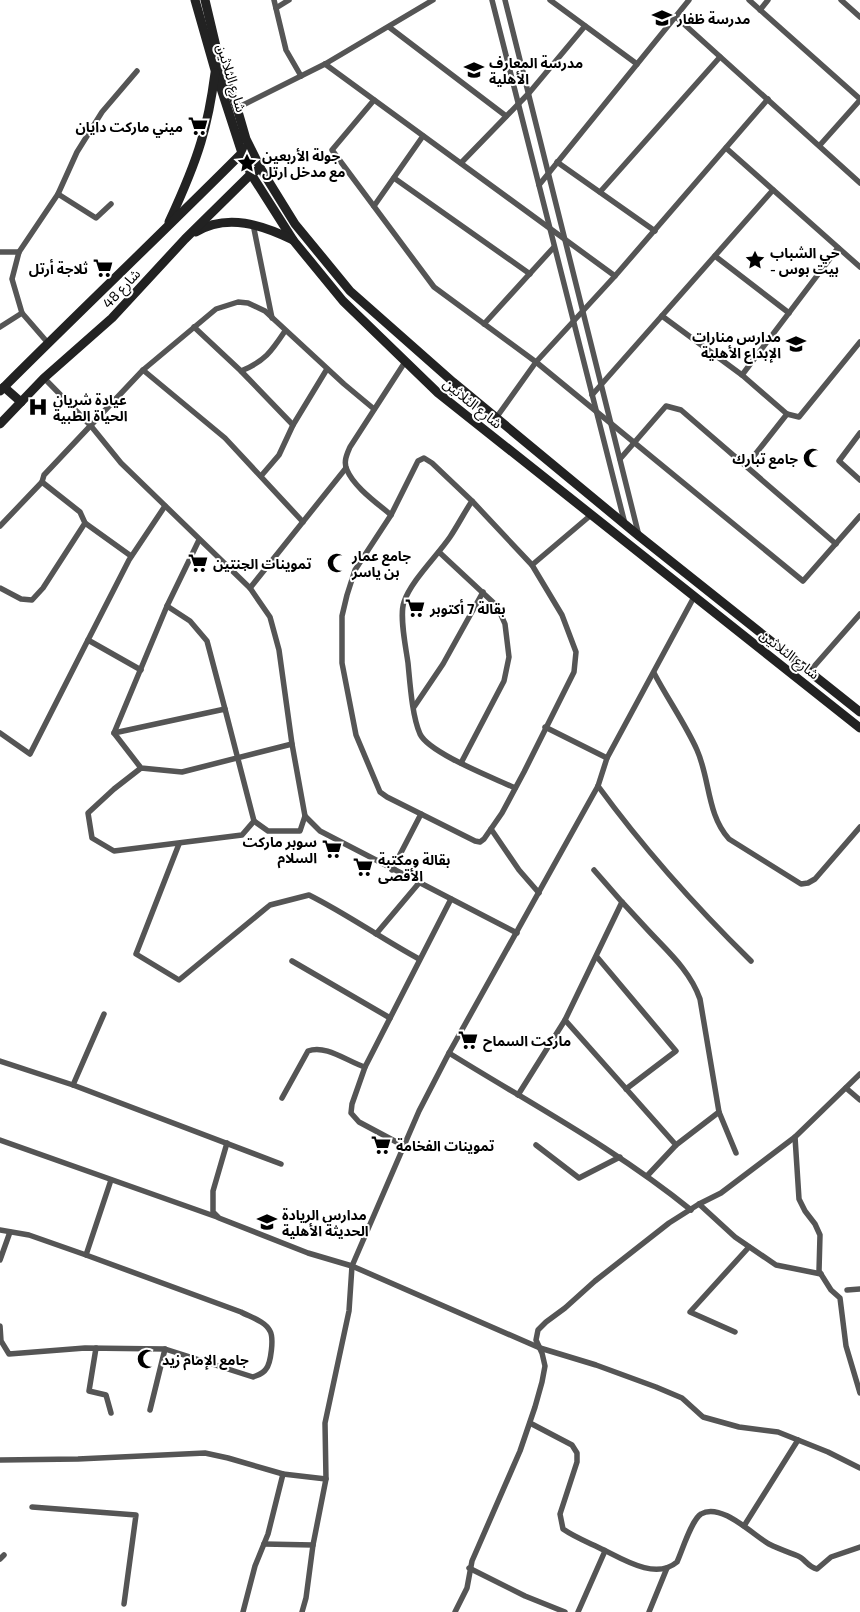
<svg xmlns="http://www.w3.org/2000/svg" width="860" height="1612" font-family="'Exo 2','Noto Sans Arabic',sans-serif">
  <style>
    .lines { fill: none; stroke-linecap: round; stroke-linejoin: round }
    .street { stroke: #555; stroke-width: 5.5 }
    .secondary { stroke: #222; stroke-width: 9 }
    .labels { text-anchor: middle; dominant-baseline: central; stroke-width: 4; stroke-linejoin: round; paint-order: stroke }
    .poi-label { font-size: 14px; font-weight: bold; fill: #000; stroke: #fff; text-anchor: start }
    .street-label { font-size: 14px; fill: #000; stroke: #fff }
  </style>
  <rect width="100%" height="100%" fill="#fff"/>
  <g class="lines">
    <g class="street">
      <polyline points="274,0 286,50 301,76"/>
      <polyline points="492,0 625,524"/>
      <polyline points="505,0 639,536"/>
      <polyline points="550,0 637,64"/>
      <polyline points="749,0 860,99"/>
      <polyline points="841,0 860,17"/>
      <polyline points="276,8 289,0"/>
      <polyline points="760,10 768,0"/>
      <polyline points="675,16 860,183"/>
      <polyline points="389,27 506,116"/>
      <polyline points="325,64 615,276"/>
      <polyline points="374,100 332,150 434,287 536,362 803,581 860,516"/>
      <polyline points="237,108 325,64 433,0"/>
      <polyline points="820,145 860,100"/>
      <polyline points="726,148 860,267"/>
      <polyline points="557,162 655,231"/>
      <polyline points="461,163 529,93 585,26"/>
      <polyline points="394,178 530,274"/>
      <polyline points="539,185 689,0"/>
      <polyline points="600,192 720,57"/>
      <polyline points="58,194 96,218 111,204"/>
      <polyline points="374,206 423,136"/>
      <polyline points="253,224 272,318"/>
      <polyline points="0,252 19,252"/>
      <polyline points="715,256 789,313"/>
      <polyline points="662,316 742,375 787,414 799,417 860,342"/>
      <polyline points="484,324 554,247"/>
      <polyline points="0,327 22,313"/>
      <polyline points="194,327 241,371 293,425"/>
      <polyline points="48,343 22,313 12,279 19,252 58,194 77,152 102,112 137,71"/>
      <polyline points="143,370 225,438 303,522"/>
      <path d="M241 371C265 361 271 352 285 331"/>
      <polyline points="742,375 838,248"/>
      <polyline points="44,378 91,426 121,463 250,588 270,617 279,650 292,744 305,816 300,831 268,831 254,821"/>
      <polyline points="592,395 773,190"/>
      <polyline points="496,418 536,362 615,276 768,99"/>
      <polyline points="860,433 839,461 860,480"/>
      <polygon points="424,458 432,463 472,501 532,565 562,615 576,652 574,672 524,772 502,813 484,839 480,842 475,841 387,797 380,792 356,735 342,663 342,616 347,595 355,570 391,515 418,461"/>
      <polyline points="620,459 666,406 681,410 836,544"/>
      <polyline points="746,466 787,414"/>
      <polyline points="261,476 279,455 293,425 327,369"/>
      <path d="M472 501C464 513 458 525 450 537 437 556 411 581 404 602 399 616 406 648 408 663 410 683 412 716 420 734 429 753 494 778 515 788"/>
      <path d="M391 515C377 503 354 487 347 470 343 462 347 454 350 447L405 362"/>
      <polyline points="85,523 131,556"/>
      <polyline points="0,526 42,482"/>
      <polyline points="439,552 497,606 505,624 509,657 504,681 461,763"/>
      <polyline points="532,565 591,515"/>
      <polyline points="0,588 21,599 32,600 43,588 85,523 80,512 42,482 44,475 143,370 216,309 238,302 248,303 265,311 344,384 374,409"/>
      <polyline points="250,588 346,468"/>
      <polyline points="167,606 190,621 207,641 225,709"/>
      <polyline points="141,670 88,640 129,560 165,506"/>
      <polyline points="810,671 860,614"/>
      <path d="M654 673C667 698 686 725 697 750 710 779 707 815 729 839L801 884 808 883 815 879 860 827"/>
      <polyline points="414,707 443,664 483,592"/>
      <polyline points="545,727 607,758"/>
      <polyline points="0,733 30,754 88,640"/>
      <polyline points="114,733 167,606 199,540"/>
      <polyline points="141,768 114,789 88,813 92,838 114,851 242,835 254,821 225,709 114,733 141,768 182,772 292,744"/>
      <path d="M598 786C644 849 696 907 751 961"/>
      <polyline points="305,816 320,831 517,933"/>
      <polyline points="491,829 519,870 539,893"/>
      <path d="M179 844 136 954 179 980 270 905 309 895C347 914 382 939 419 959"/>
      <polyline points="392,870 421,814"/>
      <path d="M594 870C611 890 628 909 646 928 666 950 690 970 700 999L719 1112 676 1145"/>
      <polyline points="376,934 419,883"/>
      <polyline points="597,957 676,1051 626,1089"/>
      <polyline points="292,961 390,1018"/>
      <polyline points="565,1020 676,1145 647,1176"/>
      <path d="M449 1053C531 1104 616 1149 691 1210"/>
      <polyline points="0,1061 73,1085 281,1164"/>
      <polyline points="73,1085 104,1014"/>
      <polyline points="846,1088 860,1100"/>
      <polyline points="518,1095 565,1020 622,902"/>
      <path d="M282 1098 308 1051C326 1044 348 1062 365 1067"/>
      <polyline points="719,1112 736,1153"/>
      <polyline points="795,1137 799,1199 805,1211 815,1224 820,1235 819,1271 831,1290 840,1298 846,1346 860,1393"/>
      <polyline points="0,1140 217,1217"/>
      <polyline points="227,1143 213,1191 213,1212 219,1218 308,1253 352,1266 540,1348 596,1365 656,1387 682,1398 703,1417 739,1427 778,1432 828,1452 860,1468"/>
      <polyline points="536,1145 579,1178 620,1157"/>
      <polyline points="404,1146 359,1122 351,1113 352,1104 365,1067 451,899"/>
      <polyline points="699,1204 735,1237 776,1265 821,1274"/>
      <polyline points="0,1230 29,1235 86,1255 111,1180"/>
      <polyline points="0,1260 10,1232"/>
      <polyline points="847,1290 860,1289"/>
      <path d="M0 1326 1 1341 9 1354 85 1348 165 1349 253 1377C258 1375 263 1374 266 1369 271 1363 274 1338 270 1331 265 1321 250 1317 241 1312L86 1255"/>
      <polyline points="735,1332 690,1312 749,1247"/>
      <polyline points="96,1348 89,1391 106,1395 111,1413"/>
      <polyline points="150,1410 165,1349"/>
      <path d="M530 1423 572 1445 577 1453V1462L560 1514 563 1529C576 1538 590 1543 604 1550 624 1560 656 1580 677 1562 682 1551 692 1519 701 1514 721 1502 753 1535 769 1544 779 1549 788 1552 798 1556 805 1559 808 1567 817 1569L831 1557 860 1547"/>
      <polyline points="0,1460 78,1459 205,1453 228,1458 283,1474 326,1479"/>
      <polyline points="32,1507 136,1515 124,1604"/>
      <polyline points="744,1526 798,1440"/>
      <polyline points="264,1544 313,1545"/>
      <polyline points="0,1559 4,1555"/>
      <polyline points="469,1568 525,1596 565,1612"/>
      <polyline points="243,1612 255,1566 268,1534 283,1474"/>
      <polyline points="302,1612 306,1598 313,1545 326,1479 325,1423 349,1311 352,1266 419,1111 449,1053 598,786 607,758 694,597"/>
      <polyline points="455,1612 467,1588 472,1561 520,1451 535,1407 542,1382 545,1366 542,1353 536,1340 538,1330 546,1322 565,1308 595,1281 669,1223 699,1204 721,1193 795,1137 860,1074"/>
      <polyline points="578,1612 605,1551"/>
      <polyline points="649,1612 667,1568"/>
    </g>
    <g class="secondary">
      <polyline points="195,0 215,70 242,153 251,174 293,240 343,301 438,393 860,728"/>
      <polyline points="205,0 219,59 237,108 246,139 261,169 295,224 350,291 453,382 639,536 860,712"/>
      <path d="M169 222C181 196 193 169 201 142 208 119 212 96 215 73"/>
      <path d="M196 232C227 213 263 225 293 240"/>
      <polyline points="4,387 21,402"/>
      <path d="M0 391C80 311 162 233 242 153L243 149"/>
      <polyline points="0,424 44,378 112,318 185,239 251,174 256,171"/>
    </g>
  </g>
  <defs>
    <symbol id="school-bare" viewBox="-9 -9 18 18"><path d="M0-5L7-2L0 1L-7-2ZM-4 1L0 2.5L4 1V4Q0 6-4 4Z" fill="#000" stroke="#fff" stroke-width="2.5" paint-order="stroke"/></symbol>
    <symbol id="supermarket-bare" viewBox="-9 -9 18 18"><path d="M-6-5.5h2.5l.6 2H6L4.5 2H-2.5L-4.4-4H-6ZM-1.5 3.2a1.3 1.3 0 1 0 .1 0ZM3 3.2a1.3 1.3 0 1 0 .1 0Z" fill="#000" stroke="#fff" stroke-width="2.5" paint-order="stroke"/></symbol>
    <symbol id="sight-bare" viewBox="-9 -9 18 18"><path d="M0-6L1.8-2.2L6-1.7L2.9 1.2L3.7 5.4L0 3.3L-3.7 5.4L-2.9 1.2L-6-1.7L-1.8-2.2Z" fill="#000" stroke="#fff" stroke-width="2.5" paint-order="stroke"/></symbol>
    <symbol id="hospital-bare" viewBox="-9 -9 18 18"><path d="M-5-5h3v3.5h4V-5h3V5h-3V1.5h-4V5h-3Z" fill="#000" stroke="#fff" stroke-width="2.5" paint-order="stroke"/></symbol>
    <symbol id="mosque-bare" viewBox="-9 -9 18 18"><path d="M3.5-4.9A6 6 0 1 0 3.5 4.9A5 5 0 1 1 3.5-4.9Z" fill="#000" stroke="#fff" stroke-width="2.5" paint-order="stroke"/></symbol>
  </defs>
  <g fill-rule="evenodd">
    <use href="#school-bare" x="648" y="4" width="28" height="28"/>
    <use href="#school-bare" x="460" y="56" width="28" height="28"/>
    <use href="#supermarket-bare" x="184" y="112" width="28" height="28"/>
    <use href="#sight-bare" x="233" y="149" width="28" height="28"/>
    <use href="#sight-bare" x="741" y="246" width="28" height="28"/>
    <use href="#supermarket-bare" x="89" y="254" width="28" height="28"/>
    <use href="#school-bare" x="782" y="330" width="28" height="28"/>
    <use href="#hospital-bare" x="24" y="393" width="28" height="28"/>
    <use href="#mosque-bare" x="799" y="444" width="28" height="28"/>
    <use href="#supermarket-bare" x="184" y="549" width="28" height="28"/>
    <use href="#mosque-bare" x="323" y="549" width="28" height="28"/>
    <use href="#supermarket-bare" x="401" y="594" width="28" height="28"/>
    <use href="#supermarket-bare" x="318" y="835" width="28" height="28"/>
    <use href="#supermarket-bare" x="349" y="853" width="28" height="28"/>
    <use href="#supermarket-bare" x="454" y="1026" width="28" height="28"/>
    <use href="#supermarket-bare" x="367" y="1131" width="28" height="28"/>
    <use href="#school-bare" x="253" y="1208" width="28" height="28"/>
    <use href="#mosque-bare" x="133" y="1345" width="28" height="28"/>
  </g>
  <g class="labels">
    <g class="poi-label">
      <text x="677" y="18">مدرسة ظفار</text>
      <text x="489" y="62">مدرسة المعارف<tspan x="489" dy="16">الأهلية</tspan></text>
      <text x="183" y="126" text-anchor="end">ميني ماركت دايان</text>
      <text x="262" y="155">جولة الأربعين<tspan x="262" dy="16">مع مدخل ارتل</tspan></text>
      <text x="770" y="252">حي الشباب<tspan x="770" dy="16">- بيت بوس</tspan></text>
      <text x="88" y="268" text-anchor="end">ثلاجة أرتل</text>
      <text x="781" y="336" text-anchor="end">مدارس منارات<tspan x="781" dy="16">الإبداع الأهلية</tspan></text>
      <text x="53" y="399">عيادة شريان<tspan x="53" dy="16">الحياة الطبية</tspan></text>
      <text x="798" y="458" text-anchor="end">جامع تبارك</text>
      <text x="352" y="555">جامع عمار<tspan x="352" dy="16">بن ياسر</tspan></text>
      <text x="213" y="563">تموينات الجنتين</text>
      <text x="430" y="608">بقالة 7 أكتوبر</text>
      <text x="317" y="841" text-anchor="end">سوبر ماركت<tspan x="317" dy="16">السلام</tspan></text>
      <text x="378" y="859">بقالة ومكتبة<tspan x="378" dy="16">الأقصى</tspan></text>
      <text x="483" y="1040">ماركت السماح</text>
      <text x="396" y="1145">تموينات الفخامة</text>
      <text x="282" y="1214">مدارس الريادة<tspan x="282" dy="16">الحديثة الأهلية</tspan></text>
      <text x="162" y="1359">جامع الإمام زيد</text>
    </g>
    <g class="street-label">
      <text transform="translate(232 78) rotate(73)">شارع الثلاثين</text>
      <text transform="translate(121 288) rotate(-47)">شارع 48</text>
      <text transform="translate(473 403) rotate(39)">شارع الثلاثين</text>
      <text transform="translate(790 654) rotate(38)">شارع الثلاثين</text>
    </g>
  </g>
</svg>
